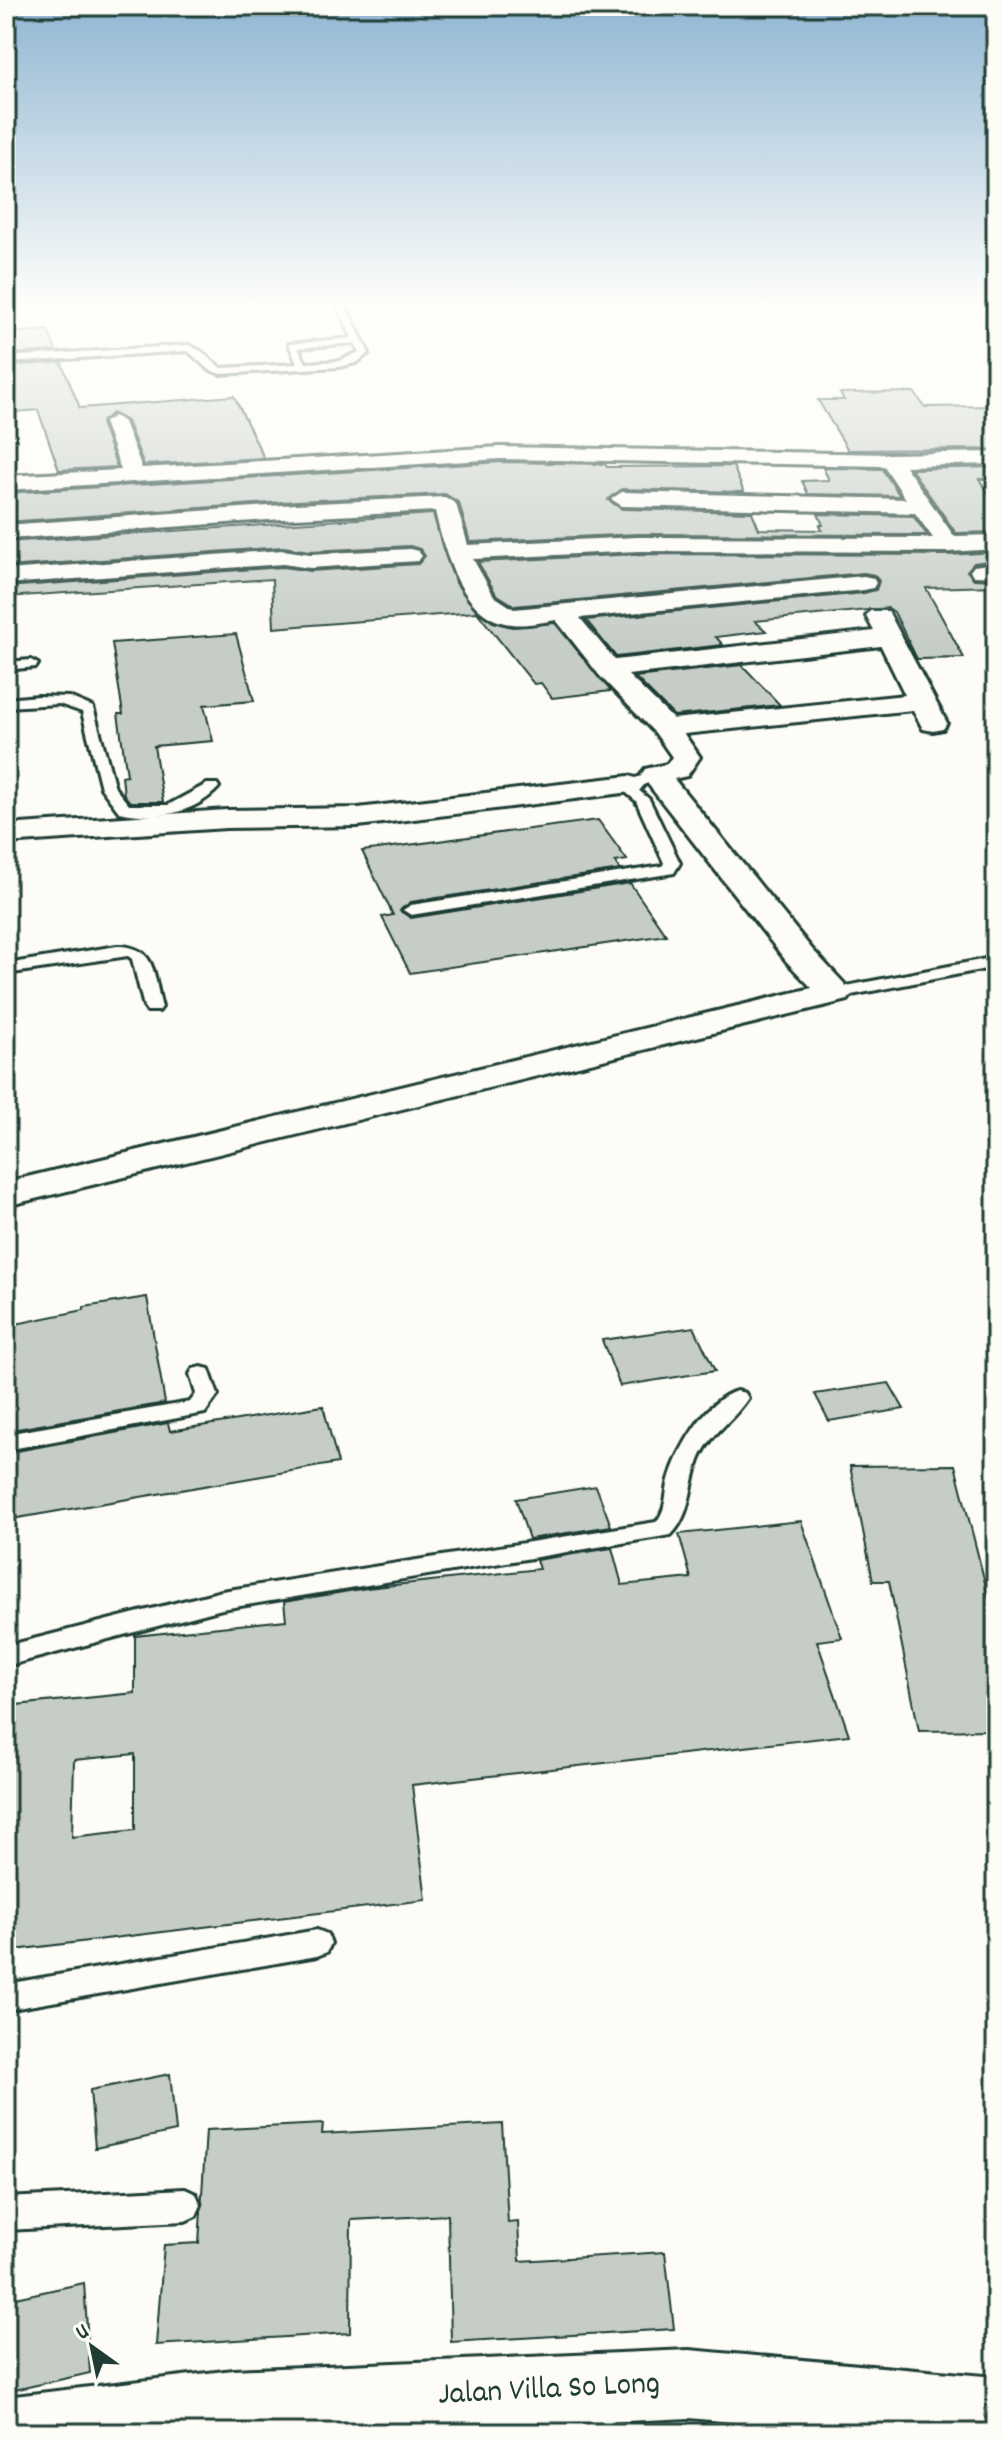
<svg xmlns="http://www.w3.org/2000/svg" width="1002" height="2439" font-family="Dekko,sans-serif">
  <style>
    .building { fill: #c6cdc7; stroke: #1f3d34; stroke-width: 2; fill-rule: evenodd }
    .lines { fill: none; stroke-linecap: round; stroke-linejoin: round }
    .service-casing { stroke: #1f3d34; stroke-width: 6 }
    .minor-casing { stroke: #1f3d34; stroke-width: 6 }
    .service { fill: #fdfcf7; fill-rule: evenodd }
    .minor { fill: #fdfcf7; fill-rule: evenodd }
    .labels { text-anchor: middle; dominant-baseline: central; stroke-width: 7; stroke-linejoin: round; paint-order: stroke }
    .near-street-label { font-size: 32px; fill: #1f3d34; stroke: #fdfcf7 }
  </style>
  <rect width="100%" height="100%" fill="#fdfcf7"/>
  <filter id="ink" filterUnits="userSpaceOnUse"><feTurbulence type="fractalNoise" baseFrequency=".0125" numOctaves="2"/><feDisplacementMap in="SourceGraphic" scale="16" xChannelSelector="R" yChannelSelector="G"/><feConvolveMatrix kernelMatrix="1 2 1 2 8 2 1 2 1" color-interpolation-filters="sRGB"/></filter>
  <g filter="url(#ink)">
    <g class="building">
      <polygon points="48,330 56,351 6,354 6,333"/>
      <polygon points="61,362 80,408 234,396 264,458 144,465 127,421 112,413 101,423 117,467 59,470 38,410 6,413 6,366"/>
      <polygon points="914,392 925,407 996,406 996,449 848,450 818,400 844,400 840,393"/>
      <polygon points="502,462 605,464 607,467 733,466 744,492 622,489 608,500 622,509 752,512 759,529 822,530 820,525 823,525 818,514 913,516 927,535 638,534 470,542 459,503 445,494 296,501 6,522 6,493"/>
      <polygon points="996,467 996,479 979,479 996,503 996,532 956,533 911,469"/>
      <polygon points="823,468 882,469 900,496 808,494 802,481 829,480"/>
      <polygon points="433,514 455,582 478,612 493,622 512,627 555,623 611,691 552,698 541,683 534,684 477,612 274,628 272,579 6,597 6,587 283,567 310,571 418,564 425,556 420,549 410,546 310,551 283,547 6,567 6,542"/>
      <polygon points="996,552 996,560 974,563 967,571 974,579 996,580 996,586 926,588 964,658 917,659 894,612 888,608 755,621 766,631 716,637 723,645 616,657 586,620 864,593 876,590 879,581 874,575 864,573 515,606 496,594 478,562 638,554 949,555"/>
      <polygon points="236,634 254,701 204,705 213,741 154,746 163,802 130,802 124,795 122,776 127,775 118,714 123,714 112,643"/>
      <polygon points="742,665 780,705 674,716 635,677"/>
      <polygon points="598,820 627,860 615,862 620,870 411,902 400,911 411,918 630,883 666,935 410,973 382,917 393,915 362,851"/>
      <polygon points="147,1297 165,1403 6,1431 6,1326 84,1310 84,1307"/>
      <polygon points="694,1327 715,1371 620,1386 602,1340"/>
      <polygon points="889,1383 904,1409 829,1421 815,1394"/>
      <polygon points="323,1406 338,1463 6,1520 6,1453 168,1423 170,1431"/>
      <polygon points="955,1465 991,1606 996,1605 996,1730 919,1731 889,1581 873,1581 850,1466"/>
      <polygon points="596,1486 611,1526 529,1539 516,1499"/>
      <path d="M801 1521 842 1638 817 1641 849 1735 412 1785 426 1900 6 1951V1706L135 1693V1636L286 1620 284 1602 367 1588 539 1569 536 1560 612 1548 622 1585 691 1578 679 1534ZM135 1754V1830L72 1837 74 1760Z"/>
      <polygon points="170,2074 176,2131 95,2148 90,2090"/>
      <polygon points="323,2124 322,2134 502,2124 508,2223 518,2222 520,2261 665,2252 674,2329 451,2342 448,2215 351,2220 350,2333 156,2345 164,2245 199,2243 206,2130"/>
      <polygon points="84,2283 90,2373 6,2392 6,2300"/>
    </g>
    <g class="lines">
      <defs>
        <g id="service">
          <path d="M337 305H345L369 353 356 363 339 367 220 374 208 369 188 351 6 363V357L189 345 201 351 221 368 297 364 289 344 352 338ZM355 343 359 352 339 361 306 363 298 348Z"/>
          <polygon points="31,660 38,664 36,667 6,670 6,662"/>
          <path d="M38 696 69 697 93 707 115 788 129 805H168L207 784H217L219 787C194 815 154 820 119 812L101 788 82 712 59 704 6 707V699Z"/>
          <polygon points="655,771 660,772 660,778 636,788 649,799 680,863 674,873 411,915 403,910 411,905 662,866 664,863 636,801 622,789 624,782"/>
          <path d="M117 946C157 946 153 975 162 1007L159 1011H147L144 1007 132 959 128 956 6 974V964Z"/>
          <polygon points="996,957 996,967 836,998 827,993 836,988"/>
          <polygon points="201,1367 209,1369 218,1395 205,1413 6,1450 6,1434 190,1402 196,1394 190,1374 193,1369"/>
          <path d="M737 1391 745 1393 748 1398C734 1420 711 1433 700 1458 689 1484 692 1514 671 1535L222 1609 6 1666V1646L222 1591 656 1522C667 1510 665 1494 669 1480 677 1451 706 1399 737 1391Z"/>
          <polygon points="317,1930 327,1934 331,1943 327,1952 317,1956 6,2010 6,1984"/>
          <polygon points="185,2189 196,2194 201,2205 196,2216 185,2221 6,2230 6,2198"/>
        </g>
        <g id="minor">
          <path d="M114 416 124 422 142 468 500 447 890 454 996 452V464L905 466 954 536 996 535V549L949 552 638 551 473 559 494 596 514 609 864 576 873 578 876 583 873 588 864 590 580 618 615 660 874 631 866 616 870 611H888L947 723 943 729 933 731 923 729 913 710 684 734 700 757 687 776 674 779 811 948 853 993 848 1000 6 1206V1182L812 988 787 962 641 775 645 769 667 764 672 757 656 734 599 675 556 620C542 622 525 626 512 624 462 620 444 551 435 511L296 518 6 539V525L296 504 445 497 456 504 468 545 638 537 933 538 915 513 622 506 611 499 622 492 906 499 884 466 500 459 6 490V476L121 470 104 422ZM881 646 905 695 673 719 628 675Z"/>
          <polygon points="410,549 418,551 422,556 418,561 310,568 283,564 6,584 6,570 283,550 310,554"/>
          <polygon points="996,563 996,577 974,576 970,571 974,566"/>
          <polygon points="629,776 639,779 644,785 639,791 358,826 226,828 6,843 6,825 226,810 358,808"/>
          <polygon points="689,2350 996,2377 996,2433 847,2433 689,2418 377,2433 6,2433 6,2397 233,2370"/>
        </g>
      </defs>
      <use href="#service" class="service-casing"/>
      <use href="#minor" class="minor-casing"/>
      <use href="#service" class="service"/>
      <use href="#minor" class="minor"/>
    </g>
  </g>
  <linearGradient id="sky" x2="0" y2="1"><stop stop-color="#91b6d2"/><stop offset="0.47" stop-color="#fefefb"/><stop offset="1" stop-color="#fefefb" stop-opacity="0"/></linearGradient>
  <rect width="1002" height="646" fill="url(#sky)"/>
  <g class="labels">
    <g class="near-street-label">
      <text transform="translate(549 2391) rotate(-3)">Jalan Villa So Long</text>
    </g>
  </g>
  <rect width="1002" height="2439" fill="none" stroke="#fdfcf7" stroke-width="32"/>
  <rect x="16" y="16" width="970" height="2407" fill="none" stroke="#1f3d34" stroke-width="3" filter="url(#ink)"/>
  <g transform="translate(92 2347) rotate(327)" stroke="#fdfcf7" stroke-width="6" paint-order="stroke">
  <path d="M0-6L14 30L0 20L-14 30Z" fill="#1f3d34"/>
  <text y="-12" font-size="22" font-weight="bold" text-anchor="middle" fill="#1f3d34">U</text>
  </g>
</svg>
